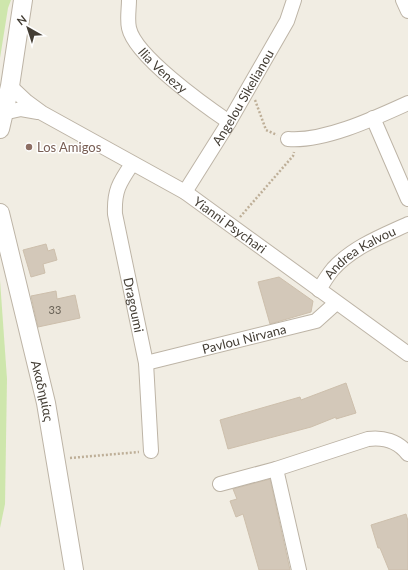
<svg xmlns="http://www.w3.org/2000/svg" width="408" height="570" font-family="Lato,sans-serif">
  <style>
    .green { fill: #cee6ac }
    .building { fill: #d3c8b9; stroke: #cdbfac }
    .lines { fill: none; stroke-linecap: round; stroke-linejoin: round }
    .minor-casing { stroke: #bdb4a6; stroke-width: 16 }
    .tertiary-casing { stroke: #bdb4a6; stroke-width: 20 }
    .path { stroke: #beaf98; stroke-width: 2.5; stroke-dasharray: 2 2; stroke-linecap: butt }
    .minor { stroke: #fff; stroke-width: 14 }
    .tertiary { stroke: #fff; stroke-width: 18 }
    .education-dot { fill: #8d6e63; stroke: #fff; stroke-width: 1.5 }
    .labels { text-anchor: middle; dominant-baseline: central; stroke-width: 3; stroke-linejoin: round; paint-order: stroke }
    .number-label { font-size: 11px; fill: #676055 }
    .street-label { font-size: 13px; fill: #433d34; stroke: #fff }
    .education-label { font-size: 13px; fill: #785e54; stroke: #fff; text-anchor: start }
  </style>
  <rect width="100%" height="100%" fill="#f1ede3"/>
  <g class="green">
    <polygon points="0,0 11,0 8,8 0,58"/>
    <polygon points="0,280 7,379 5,504 0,528"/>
  </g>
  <g class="building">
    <polygon points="46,244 48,251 54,249 57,260 43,264 45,273 31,277 23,250"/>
    <polygon points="279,277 313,301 311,312 270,324 258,282"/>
    <polygon points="56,291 57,299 75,295 80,318 38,327 31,296"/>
    <polygon points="346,383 356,413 336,419 336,417 311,427 228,449 220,420 300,397 301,400"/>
    <polygon points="270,479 290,570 259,570 243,514 236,517 230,501 237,499 233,489"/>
    <polygon points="406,514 408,521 408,570 389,570 380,548 378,548 371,525"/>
  </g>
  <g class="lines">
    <defs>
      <g id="minor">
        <path id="s1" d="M129 0C129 9 127 19 129 28 135 56 204 105 229 122"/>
        <polyline points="403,0 408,11"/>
        <path id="s2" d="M10 86 27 102 42 113 185 192 408 354"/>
        <polyline points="3,113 21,109 38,112"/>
        <polyline points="373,118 408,199"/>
        <path d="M288 139C324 142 375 118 408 103"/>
        <path id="s3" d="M132 164C119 183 114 191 115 214L146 363 151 451"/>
        <path id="s4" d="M185 192 229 122 287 21 294 0"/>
        <path id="s5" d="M319 290C323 283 328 275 333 269 353 247 382 236 408 224"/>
        <path id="s6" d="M146 363 316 321 336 303"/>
        <polyline points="276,469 299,570"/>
        <path d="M220 484 276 469 368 439C383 437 398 441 408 454"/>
      </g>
      <g id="tertiary">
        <polyline points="0,129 10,86 23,0"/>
        <path id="s7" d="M0 213 46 403 74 570"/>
      </g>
    </defs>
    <use href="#minor" class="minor-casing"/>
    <use href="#tertiary" class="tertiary-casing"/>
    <g class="path">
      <polyline points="255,100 266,130 277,135"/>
      <polyline points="240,217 293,156 294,152"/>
      <polyline points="70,458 139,452"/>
    </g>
    <use href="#minor" class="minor"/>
    <use href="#tertiary" class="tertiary"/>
  </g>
  <circle class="education-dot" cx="29" cy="147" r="4"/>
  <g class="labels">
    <g class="number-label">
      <text x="55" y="309">33</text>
    </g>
    <g class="street-label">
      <text stroke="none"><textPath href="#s1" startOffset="83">Ilia Venezy</textPath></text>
      <text stroke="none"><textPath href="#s4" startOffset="111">Angelou Sikelianou</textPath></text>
      <text stroke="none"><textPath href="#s2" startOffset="261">Yianni Psychari</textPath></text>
      <text stroke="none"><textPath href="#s5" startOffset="57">Andrea Kalvou</textPath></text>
      <text stroke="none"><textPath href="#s3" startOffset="147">Dragoumi</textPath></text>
      <text stroke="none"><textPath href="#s6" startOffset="101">Pavlou Nirvana</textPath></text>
      <text stroke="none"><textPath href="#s7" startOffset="183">Ακαδημίας</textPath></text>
    </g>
    <g class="education-label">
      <text x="37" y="147">Los Amigos</text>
    </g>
  </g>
  <g transform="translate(28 28) rotate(321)" stroke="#ffffff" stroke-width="3" paint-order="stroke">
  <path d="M0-3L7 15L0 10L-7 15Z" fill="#433d34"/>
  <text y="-6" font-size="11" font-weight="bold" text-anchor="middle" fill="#433d34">N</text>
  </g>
</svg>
